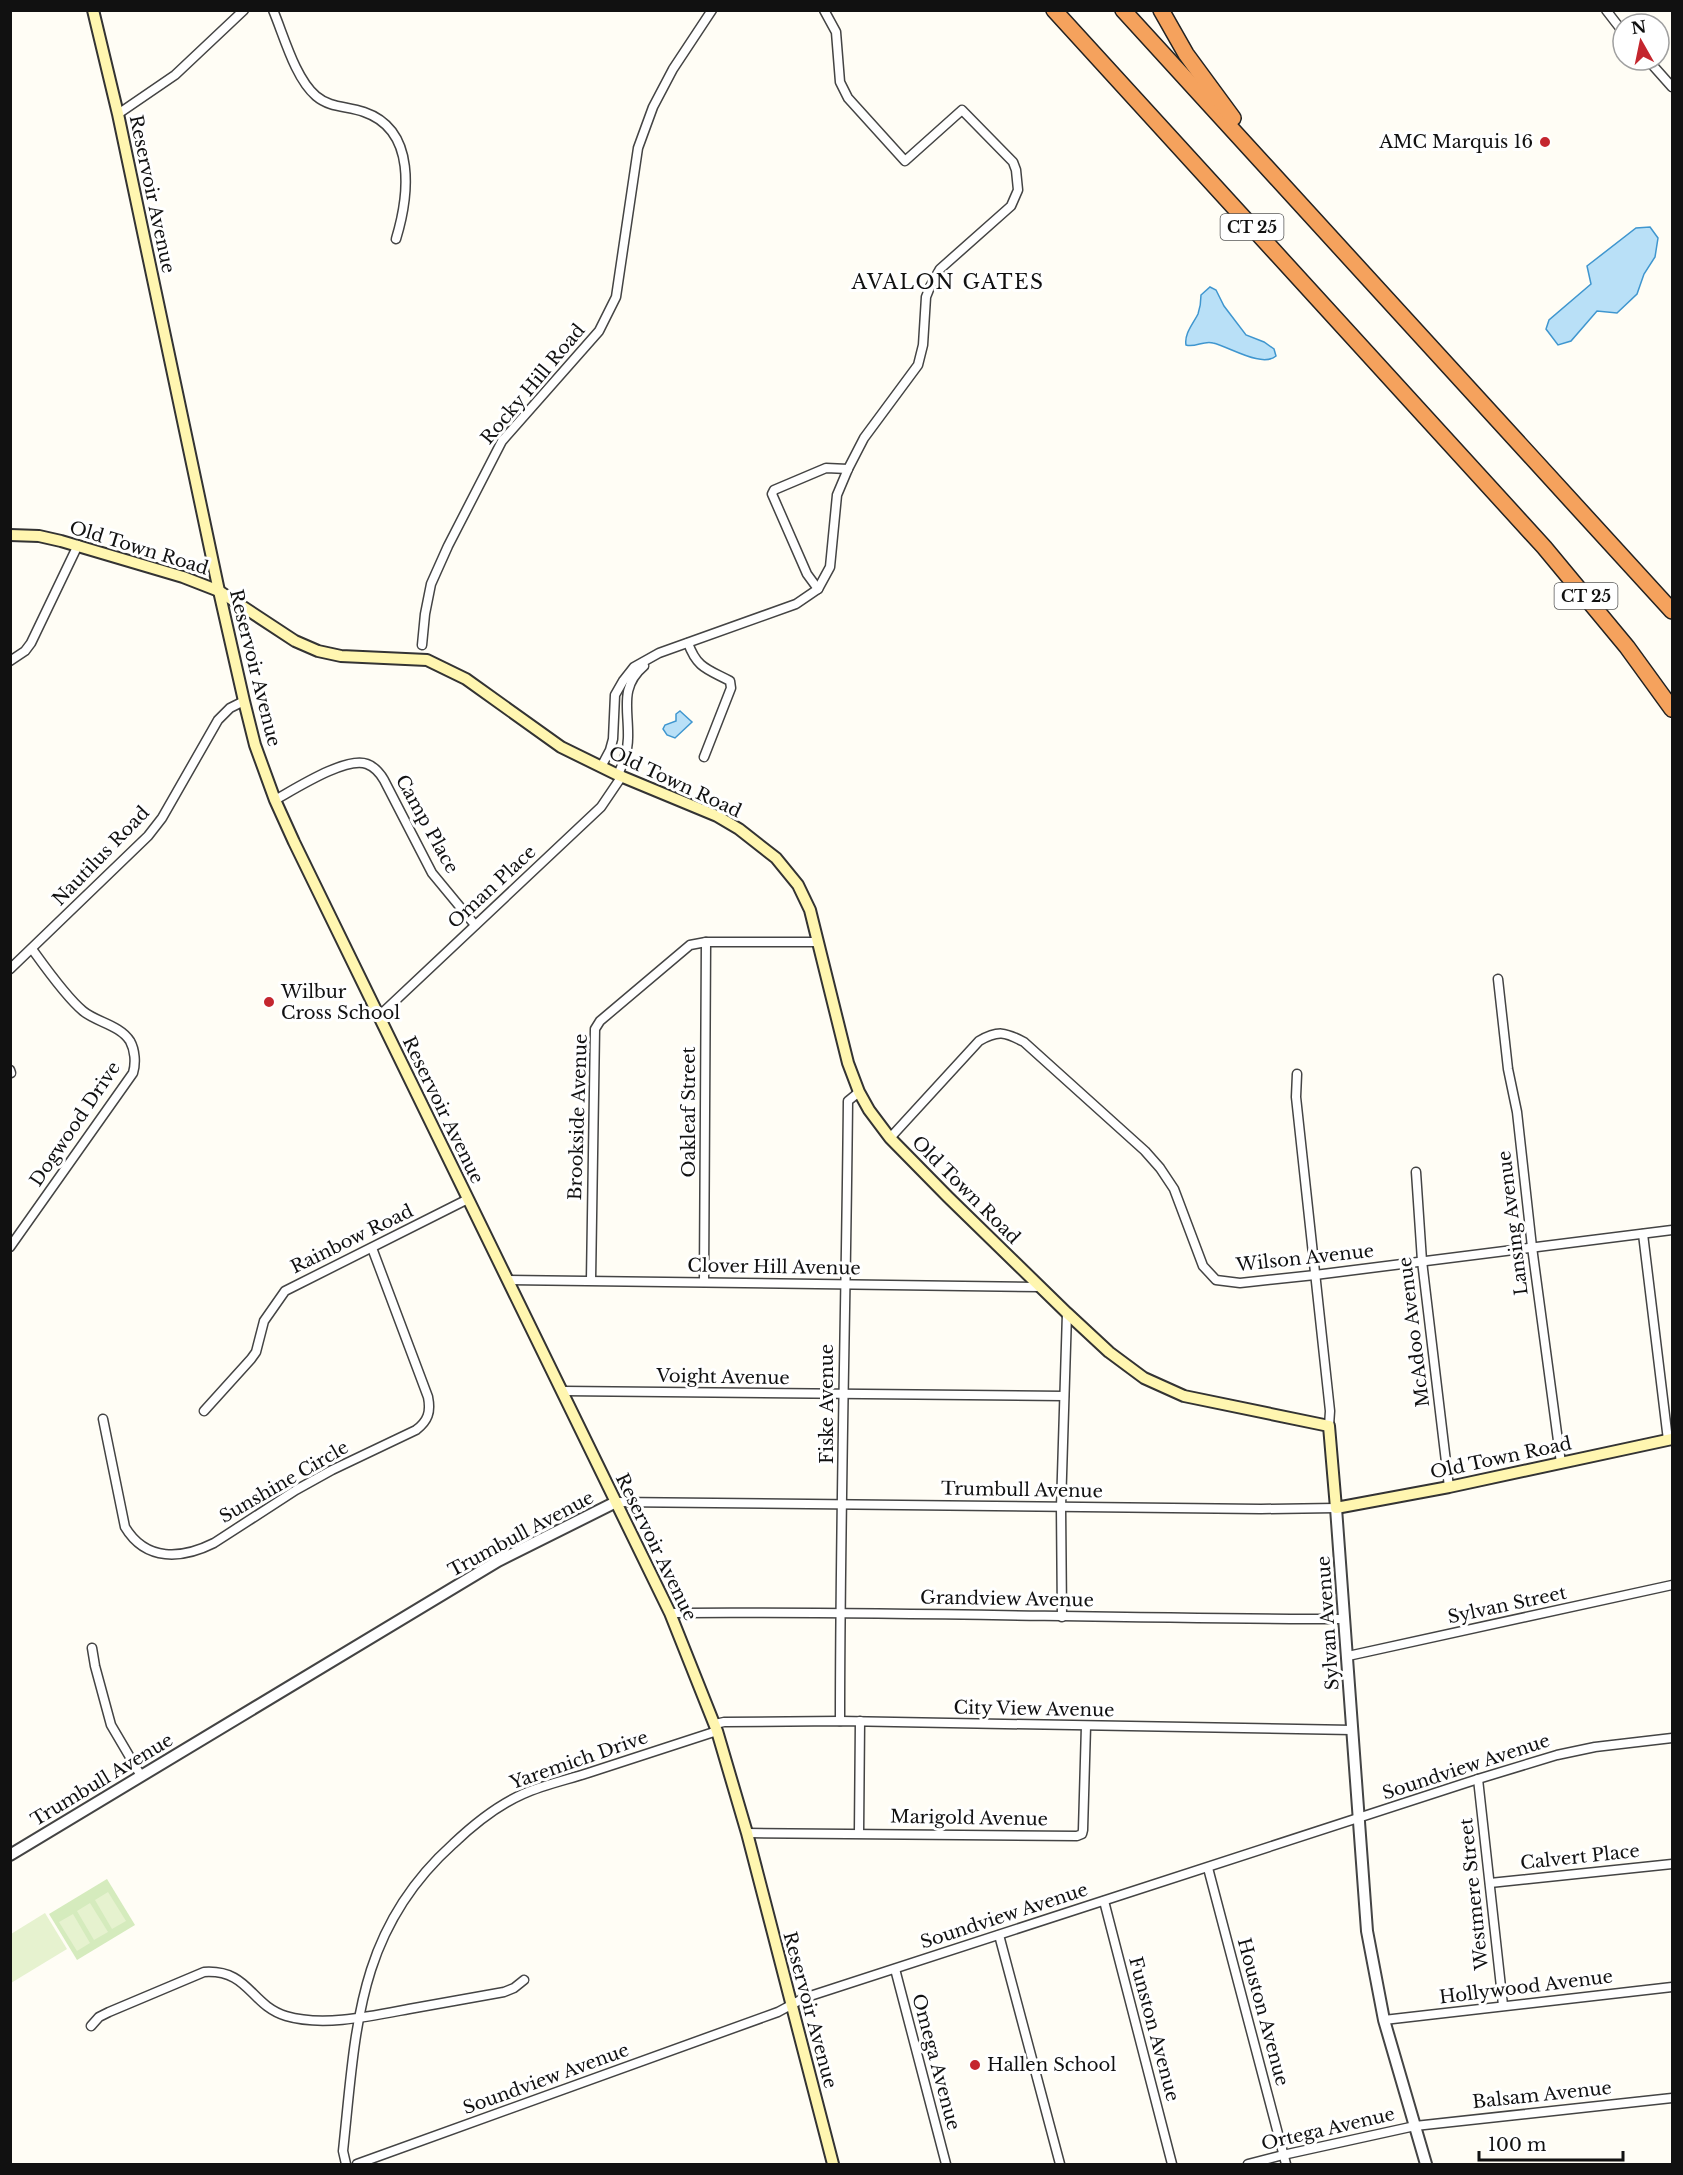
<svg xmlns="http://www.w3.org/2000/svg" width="1683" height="2175" font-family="'Libre Baskerville',serif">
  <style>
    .green { fill: #d5ebbd }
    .pitch { fill: #e6f2cf }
    .water { fill: #b9e0f7; stroke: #3f96cf; stroke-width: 1.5 }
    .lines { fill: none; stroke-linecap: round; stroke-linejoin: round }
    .minor-casing { stroke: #444; stroke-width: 11 }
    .tertiary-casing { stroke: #444; stroke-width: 14 }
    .secondary-casing { stroke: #333; stroke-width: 14 }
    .motorway-casing { stroke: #222; stroke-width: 18 }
    .minor { stroke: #fff; stroke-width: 8 }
    .tertiary { stroke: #fff; stroke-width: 10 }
    .secondary { stroke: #fff6b0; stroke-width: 10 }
    .motorway { stroke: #f5a25d; stroke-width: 15 }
    .poi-dot { fill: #c4262e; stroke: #fff; stroke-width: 2 }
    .labels { text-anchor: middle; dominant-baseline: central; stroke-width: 6; stroke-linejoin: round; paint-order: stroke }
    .shield { fill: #fff; stroke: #585858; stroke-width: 1.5 }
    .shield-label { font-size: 16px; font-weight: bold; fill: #111 }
    .poi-label { font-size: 18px; fill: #111; stroke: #fff; text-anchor: start }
    .street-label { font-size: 18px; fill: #111; stroke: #fff }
    .neighbourhood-label { font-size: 20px; letter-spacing: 1.5px; fill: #111; stroke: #fff }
  </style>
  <rect width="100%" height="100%" fill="#fffdf5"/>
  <polygon class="green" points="107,1879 135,1925 77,1960 49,1914"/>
  <g class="pitch">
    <polygon points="108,1892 126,1921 112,1929 95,1900"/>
    <polygon points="90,1903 108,1932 94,1940 77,1911"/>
    <polygon points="45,1913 67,1949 11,1983 11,1934"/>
    <polygon points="73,1914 90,1943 77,1951 59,1922"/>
  </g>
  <g class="water">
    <polygon points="1650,227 1658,238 1655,257 1644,274 1637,294 1617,313 1597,311 1571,341 1558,345 1546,329 1549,320 1591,284 1587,266 1636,228"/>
    <path d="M1210 287 1216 290 1224 306 1246 335 1264 342 1274 349 1276 356C1262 368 1230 347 1213 343 1204 340 1195 348 1186 345 1184 334 1193 324 1198 314 1200 308 1201 301 1201 295Z"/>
    <polygon points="680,711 692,722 675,738 667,735 663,729 665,725 676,721 676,714"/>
  </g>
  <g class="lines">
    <defs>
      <g id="minor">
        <path d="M273 10C284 36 295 78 316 96 330 108 347 106 364 112 417 130 409 196 396 239"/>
        <polyline points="1606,10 1623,32"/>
        <polyline points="1648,60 1672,87"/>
        <polyline points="118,114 175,75 244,10"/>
        <polyline points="818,589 807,574 772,494 774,490 826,468 848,469"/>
        <path d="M688 643C697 668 707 669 730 681L731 688 704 757"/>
        <polyline points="422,645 425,614 431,584 448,546 502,441 599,331 616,297 638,148 653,107 673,69 712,10"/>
        <polyline points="10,661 25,651 31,643 78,545"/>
        <polyline points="601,767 610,750 613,739 615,695 623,681 634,667 659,653 796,604 818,589 830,567 837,495 848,469 864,438 918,365 923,345 926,297 930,287 940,269 1011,206 1018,190 1016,170 1013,162 962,110 905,161 848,98 840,82 836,32 824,10"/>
        <path d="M618 775C623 763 628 751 628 738 629 710 619 687 644 666"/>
        <path d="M275 800C295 789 346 756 367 764 375 767 380 773 384 780L432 873 475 925"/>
        <polyline points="10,969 148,836 162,818 218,720 230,708 244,701"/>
        <polyline points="1498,979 1508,1069 1517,1112 1532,1247 1561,1463"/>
        <polyline points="379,1016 601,807 622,776"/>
        <polyline points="10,1070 11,1073"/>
        <polyline points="1297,1074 1296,1097 1330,1411 1329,1426"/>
        <path d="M890 1138 979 1041C998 1030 1005 1032 1024 1042L1145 1151 1160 1168 1174 1189 1203 1266 1216 1280 1240 1283 1315 1275 1672 1230"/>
        <polyline points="1416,1172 1422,1261 1449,1487"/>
        <polyline points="1643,1234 1668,1440"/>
        <path d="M10 1247 133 1073C136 1063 135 1050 130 1041 120 1025 96 1022 83 1011 66 997 45 967 32 949"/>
        <polyline points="508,1280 1040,1287"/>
        <polyline points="591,1280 595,1029 600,1021 690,945 706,942 818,942"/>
        <polyline points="704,1282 706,942"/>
        <polyline points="563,1391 1064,1396"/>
        <polyline points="204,1411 251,1359 256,1352 264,1321 285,1291 468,1199"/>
        <path d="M103 1419 125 1527C146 1562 182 1559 214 1543L296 1490 332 1470 416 1430C428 1421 431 1412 428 1397L372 1248"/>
        <polyline points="616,1502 1261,1509 1336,1508"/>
        <path d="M670 1613C895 1611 1119 1619 1344 1619"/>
        <polyline points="1062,1617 1061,1507 1067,1313"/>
        <polyline points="92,1648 95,1666 111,1725 141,1776"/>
        <polyline points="1348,1656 1672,1585"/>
        <path d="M840 1721C840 1514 846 1308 848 1101L859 1092"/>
        <polyline points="715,1724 724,1722 840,1721 1352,1730"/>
        <polyline points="1478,1779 1503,2005"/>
        <polyline points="747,1833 1077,1836 1082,1834 1083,1830 1086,1726"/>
        <polyline points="859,1833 860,1721"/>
        <polyline points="1208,1868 1286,2164"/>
        <polyline points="1490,1883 1672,1864"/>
        <polyline points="1104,1901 1172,2164"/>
        <polyline points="999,1935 1060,2164"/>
        <polyline points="895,1969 946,2164"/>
        <polyline points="1384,2020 1672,1987"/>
        <path d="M91 2026 99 2017 109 2012 204 1972C249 1969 250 2005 286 2016 323 2027 372 2016 409 2009 441 2003 472 1998 504 1992L514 1988 524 1980"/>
        <path d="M346 2164 343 2151C356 2031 356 1931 453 1844 474 1824 496 1806 523 1794 543 1785 566 1780 588 1773 631 1759 674 1745 717 1731"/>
        <polyline points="357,2164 778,2012 804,1998 1478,1779 1557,1755 1595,1747 1672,1738"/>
        <polyline points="1248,2164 1283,2155 1415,2126 1672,2098"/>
      </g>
      <g id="tertiary">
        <polyline points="1336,1508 1367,1931 1384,2020 1426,2164"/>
        <polyline points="10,1855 498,1561 616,1502"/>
      </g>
      <g id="secondary">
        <polyline points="93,10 118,114 219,591 244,701 255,745 275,800 294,842 670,1613 717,1731 747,1833 833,2164"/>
        <polyline points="10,535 39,536 61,541 183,577 219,591 295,641 318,651 341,656 427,660 466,679 561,747 618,775 717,816 739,829 776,858 798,885 810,910 848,1063 859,1092 869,1110 890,1138 948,1197 1067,1313 1109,1352 1144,1378 1184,1396 1329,1426 1336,1508 1449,1487 1672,1439"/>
      </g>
      <g id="motorway">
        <polyline points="1054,10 1544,547 1627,647 1672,709"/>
        <polyline points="1123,10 1672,611"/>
        <polyline points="1161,10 1186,54 1233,118"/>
      </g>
    </defs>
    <use href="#minor" class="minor-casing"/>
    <use href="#tertiary" class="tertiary-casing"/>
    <use href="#secondary" class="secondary-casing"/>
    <use href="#motorway" class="motorway-casing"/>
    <use href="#minor" class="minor"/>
    <use href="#tertiary" class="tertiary"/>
    <use href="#secondary" class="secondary"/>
    <use href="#motorway" class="motorway"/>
  </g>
  <g class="poi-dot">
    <circle cx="1545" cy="142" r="6"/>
    <circle cx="269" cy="1002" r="6"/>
    <circle cx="975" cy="2065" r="6"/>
  </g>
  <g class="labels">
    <g class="shield">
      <rect x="1220.5" y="214" width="63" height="26" rx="4.5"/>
      <rect x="1554.5" y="583" width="63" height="26" rx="4.5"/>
    </g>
    <g class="shield-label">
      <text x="1252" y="227">CT 25</text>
      <text x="1586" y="596">CT 25</text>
    </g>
    <g class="poi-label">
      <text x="1533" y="142" text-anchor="end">AMC Marquis 16</text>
      <text x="281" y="992">Wilbur<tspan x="281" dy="21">Cross School</tspan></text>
      <text x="987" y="2065">Hallen School</text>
    </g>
    <g class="street-label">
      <text transform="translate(152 194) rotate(78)">Reservoir Avenue</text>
      <text transform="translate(533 384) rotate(-50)">Rocky Hill Road</text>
      <text transform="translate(139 548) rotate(17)">Old Town Road</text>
      <text transform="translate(255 668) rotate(76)">Reservoir Avenue</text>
      <text transform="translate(675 782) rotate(25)">Old Town Road</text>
      <text transform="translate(427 824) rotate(61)">Camp Place</text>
      <text transform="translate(101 856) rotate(-46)">Nautilus Road</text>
      <text transform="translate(492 887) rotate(-43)">Oman Place</text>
      <text transform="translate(443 1110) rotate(64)">Reservoir Avenue</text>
      <text transform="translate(689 1112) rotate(-90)">Oakleaf Street</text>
      <text transform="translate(578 1117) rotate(-88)">Brookside Avenue</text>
      <text transform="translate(75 1124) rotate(-56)">Dogwood Drive</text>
      <text transform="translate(966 1190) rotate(45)">Old Town Road</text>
      <text transform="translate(1513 1223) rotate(-97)">Lansing Avenue</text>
      <text transform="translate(352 1239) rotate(-26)">Rainbow Road</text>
      <text transform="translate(1305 1258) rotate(-6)">Wilson Avenue</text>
      <text transform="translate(774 1267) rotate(1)">Clover Hill Avenue</text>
      <text transform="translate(1414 1332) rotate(-97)">McAdoo Avenue</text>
      <text transform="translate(723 1377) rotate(1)">Voight Avenue</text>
      <text transform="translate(827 1404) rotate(-90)">Fiske Avenue</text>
      <text transform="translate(1501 1458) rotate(-12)">Old Town Road</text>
      <text transform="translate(284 1482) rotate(-30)">Sunshine Circle</text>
      <text transform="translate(1022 1490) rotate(1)">Trumbull Avenue</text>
      <text transform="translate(521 1534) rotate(-28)">Trumbull Avenue</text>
      <text transform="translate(656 1547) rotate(64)">Reservoir Avenue</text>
      <text transform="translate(1007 1599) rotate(1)">Grandview Avenue</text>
      <text transform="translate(1507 1605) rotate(-12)">Sylvan Street</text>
      <text transform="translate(1328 1623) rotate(-94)">Sylvan Avenue</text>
      <text transform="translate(1034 1709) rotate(1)">City View Avenue</text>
      <text transform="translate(579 1760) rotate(-19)">Yaremich Drive</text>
      <text transform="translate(1466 1767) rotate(-18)">Soundview Avenue</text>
      <text transform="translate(102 1780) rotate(-31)">Trumbull Avenue</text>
      <text transform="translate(969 1818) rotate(1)">Marigold Avenue</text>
      <text transform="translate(1580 1857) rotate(-6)">Calvert Place</text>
      <text transform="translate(1474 1894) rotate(-96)">Westmere Street</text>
      <text transform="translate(1004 1916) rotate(-18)">Soundview Avenue</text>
      <text transform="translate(1526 1987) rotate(-7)">Hollywood Avenue</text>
      <text transform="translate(810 2010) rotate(75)">Reservoir Avenue</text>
      <text transform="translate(1263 2012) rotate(75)">Houston Avenue</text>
      <text transform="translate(1154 2029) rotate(75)">Funston Avenue</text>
      <text transform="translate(936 2062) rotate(75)">Omega Avenue</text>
      <text transform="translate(546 2079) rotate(-20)">Soundview Avenue</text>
      <text transform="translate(1542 2095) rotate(-6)">Balsam Avenue</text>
      <text transform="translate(1328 2129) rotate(-13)">Ortega Avenue</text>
    </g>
    <g class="neighbourhood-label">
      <text x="948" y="282">AVALON GATES</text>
    </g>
  </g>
  <rect width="1683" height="2175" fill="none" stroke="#111111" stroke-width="24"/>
  <g transform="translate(1641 42) rotate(351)"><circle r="28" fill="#ffffff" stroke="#a0a0a0" stroke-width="1.5"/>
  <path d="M0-4.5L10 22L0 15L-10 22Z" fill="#c4262e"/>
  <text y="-9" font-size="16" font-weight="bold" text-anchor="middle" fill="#111111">N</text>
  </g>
  <path d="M1479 2151v9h144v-9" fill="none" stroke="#111111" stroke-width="3"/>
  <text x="1488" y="2151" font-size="18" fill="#111111" stroke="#ffffff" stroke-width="4.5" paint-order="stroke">100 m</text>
</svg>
